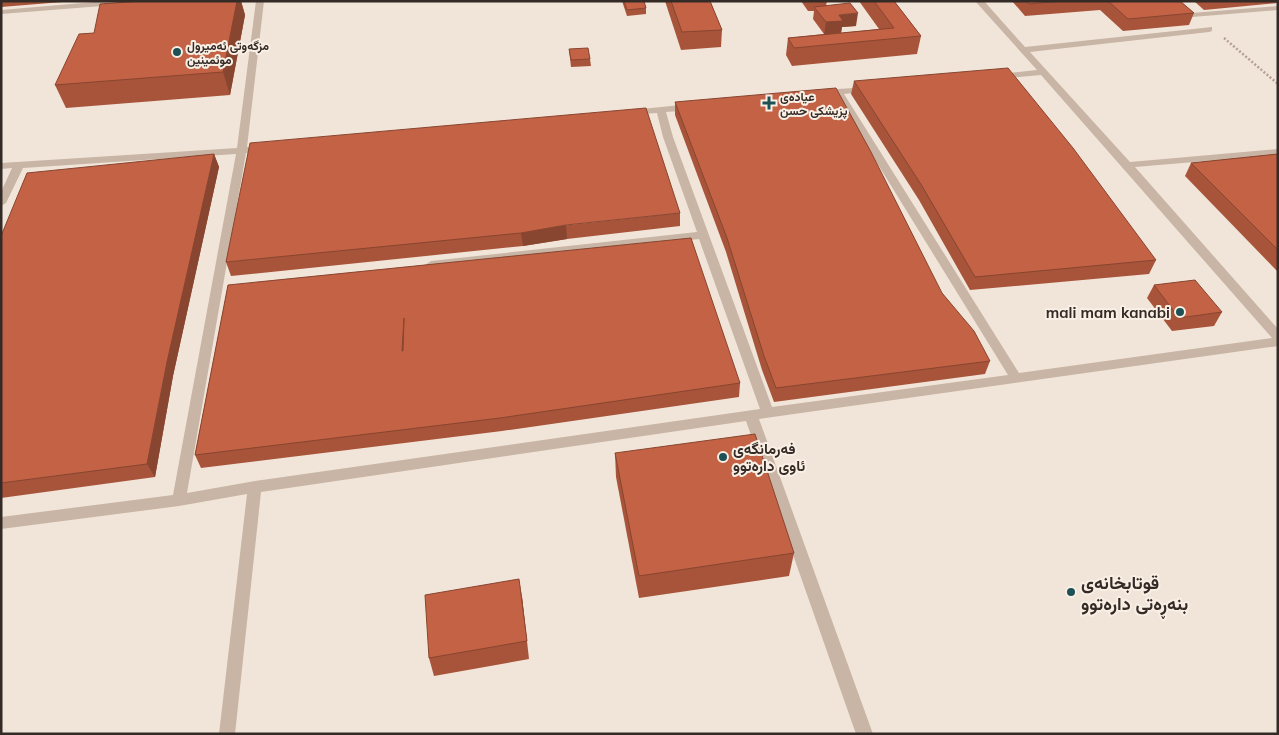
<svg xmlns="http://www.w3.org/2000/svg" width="1279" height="735" font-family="Mulish,Vazirmatn,sans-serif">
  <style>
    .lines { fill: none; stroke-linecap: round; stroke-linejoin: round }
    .path { stroke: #b49f90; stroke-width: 2.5; stroke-dasharray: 2 2; stroke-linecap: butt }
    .minor { fill: #c8b5a5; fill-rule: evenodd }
    .wall { fill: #a8543a }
    .shaded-wall { fill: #884530 }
    .building { fill: #c36244; stroke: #884530; fill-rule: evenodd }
    .poi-dot { fill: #1d5155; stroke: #f9efe5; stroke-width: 2 }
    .labels { text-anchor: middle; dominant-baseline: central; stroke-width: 4; stroke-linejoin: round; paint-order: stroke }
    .far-poi-label { font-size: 12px; font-weight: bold; fill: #342b26; stroke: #f9efe5; text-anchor: start }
    .poi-label { font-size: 15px; font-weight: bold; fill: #342b26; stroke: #f9efe5; text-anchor: end }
    .near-poi-label { font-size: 18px; font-weight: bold; fill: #342b26; stroke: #f9efe5; text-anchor: start }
  </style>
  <rect width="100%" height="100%" fill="#f1e5d9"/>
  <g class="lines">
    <polyline class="path" points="1224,38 1278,84"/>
    <g class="minor">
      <polygon points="106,1 144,1 140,3 1,14 1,10"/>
      <polygon points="256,1 264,1 247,147 265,146 270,149 265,152 246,153 187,493 255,481 760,409 699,239 431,269 425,265 431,261 697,232 663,137 657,113 628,115 628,111 631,110 691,104 696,107 691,110 666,112 673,137 772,407 1008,375 835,95 819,95 819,91 822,90 870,87 870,91 844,94 1019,373 1272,338 1041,75 996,79 995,77 999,74 1037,70 975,1 984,1 1025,47 1212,27 1212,31 1209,32 1030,52 1130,162 1278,149 1278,155 1135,167 1278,329 1278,346 759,419 873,734 856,734 746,421 261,492 235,734 219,734 247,494 179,506 1,529 1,517 173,495 236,154 23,168 6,203 1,206 1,192 12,168 1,169 1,163 237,148"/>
      <polygon points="1278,6 1278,10 1192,17 1188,15 1192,13"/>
    </g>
  </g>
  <g class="wall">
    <polygon points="1,1 75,1 1,7"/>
    <polygon points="142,1 241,1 245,15 230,95 66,108 55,85 94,33"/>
    <polygon points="622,1 644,1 646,8 646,14 627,16"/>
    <polygon points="665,1 710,1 722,30 721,47 681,50"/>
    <polygon points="801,1 827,1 826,6 856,26 842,27 841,33 879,29 859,1 894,1 921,36 917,54 792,66 786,55 788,38 824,34 813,19 814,11 808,11"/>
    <polygon points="1012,1 1180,1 1194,13 1189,25 1123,31 1100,10 1025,16"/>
    <polygon points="1194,1 1278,1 1278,3 1204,10"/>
    <polygon points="569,49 590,59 591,66 571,67"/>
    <polygon points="854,81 1156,260 1149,274 970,290 919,200 851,94"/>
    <polygon points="675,102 942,293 990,361 985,374 774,402 762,370 726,252 675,115"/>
    <polygon points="214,154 219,167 173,376 155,477 1,498 1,236"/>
    <polygon points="1278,154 1278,272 1185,176 1191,163"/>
    <polygon points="680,213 680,226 567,239 523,246 231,276 226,262"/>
    <polygon points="228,285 740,383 739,397 502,431 201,468 195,455"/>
    <polygon points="1154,285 1222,312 1214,326 1172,331 1147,298"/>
    <polygon points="615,453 794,553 789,576 639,598 616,477"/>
    <polygon points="522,597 529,659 434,676 429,658"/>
  </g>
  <g class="shaded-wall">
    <polygon points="237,1 241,1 245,15 230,95 223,72"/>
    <polygon points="858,13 856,26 842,27 841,33 824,35 826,22 839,15"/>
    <polygon points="214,154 219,167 173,376 155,477 147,464 167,362"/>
    <polygon points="566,225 567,239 523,246 521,233"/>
    <polygon points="519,579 522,597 529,659 527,641"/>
  </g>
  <g class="building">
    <polygon points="142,1 237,1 223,72 55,85 79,34 94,33 100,4"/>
    <polygon points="624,1 644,1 646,8 627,10"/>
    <polygon points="671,1 710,1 722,30 682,32"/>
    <polygon points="874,1 894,1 921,36 794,48 788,38 894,28"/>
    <polygon points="1027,1 1063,1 1029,4"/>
    <polygon points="1108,1 1180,1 1194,13 1128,19"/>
    <polygon points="850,3 858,13 839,15 843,21 826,22 814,7"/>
    <polygon points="588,48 590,59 571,60 569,49"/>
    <polygon points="1008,68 1073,148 1156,260 975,277 922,186 854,81"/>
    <polygon points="836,88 871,152 942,293 974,331 990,361 776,388 764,356 727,238 675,102"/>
    <polygon points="646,108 680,213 566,225 521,233 226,262 250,143"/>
    <polygon points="214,154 167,362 147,464 1,483 1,236 27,173"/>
    <polygon points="1278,154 1278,250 1191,163"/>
    <path d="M691 238 740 383 500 418 195 455 228 285ZM404 318 403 351H402Z"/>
    <polygon points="1195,280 1222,312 1179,318 1154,285"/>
    <polygon points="755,434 794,553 639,576 615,453"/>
    <polygon points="519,579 527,641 429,658 425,595"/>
  </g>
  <g class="poi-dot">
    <circle cx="177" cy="52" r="5"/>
    <path d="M766.5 95.5h5v5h5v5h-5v5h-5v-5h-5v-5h5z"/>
    <circle cx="1180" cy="312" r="5"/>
    <circle cx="723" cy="457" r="5"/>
    <circle cx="1071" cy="592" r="5"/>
  </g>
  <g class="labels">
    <g class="far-poi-label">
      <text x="187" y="45">مزگەوتی ئەمیرول<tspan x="187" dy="14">موئمینین</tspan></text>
      <text x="780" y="96">عیادەی<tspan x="780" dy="14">پزیشکی حسن</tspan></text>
    </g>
    <g class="poi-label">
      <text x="1170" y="312">mali mam kanabi</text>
      <text x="733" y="448" text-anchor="start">فەرمانگەی<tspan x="733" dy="17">ئاوی دارەتوو</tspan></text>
    </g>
    <g class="near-poi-label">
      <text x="1081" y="582">قوتابخانەی<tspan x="1081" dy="21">بنەڕەتی دارەتوو</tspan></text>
    </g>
  </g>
  <rect width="1279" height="735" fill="none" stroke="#342b26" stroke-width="5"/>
</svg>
